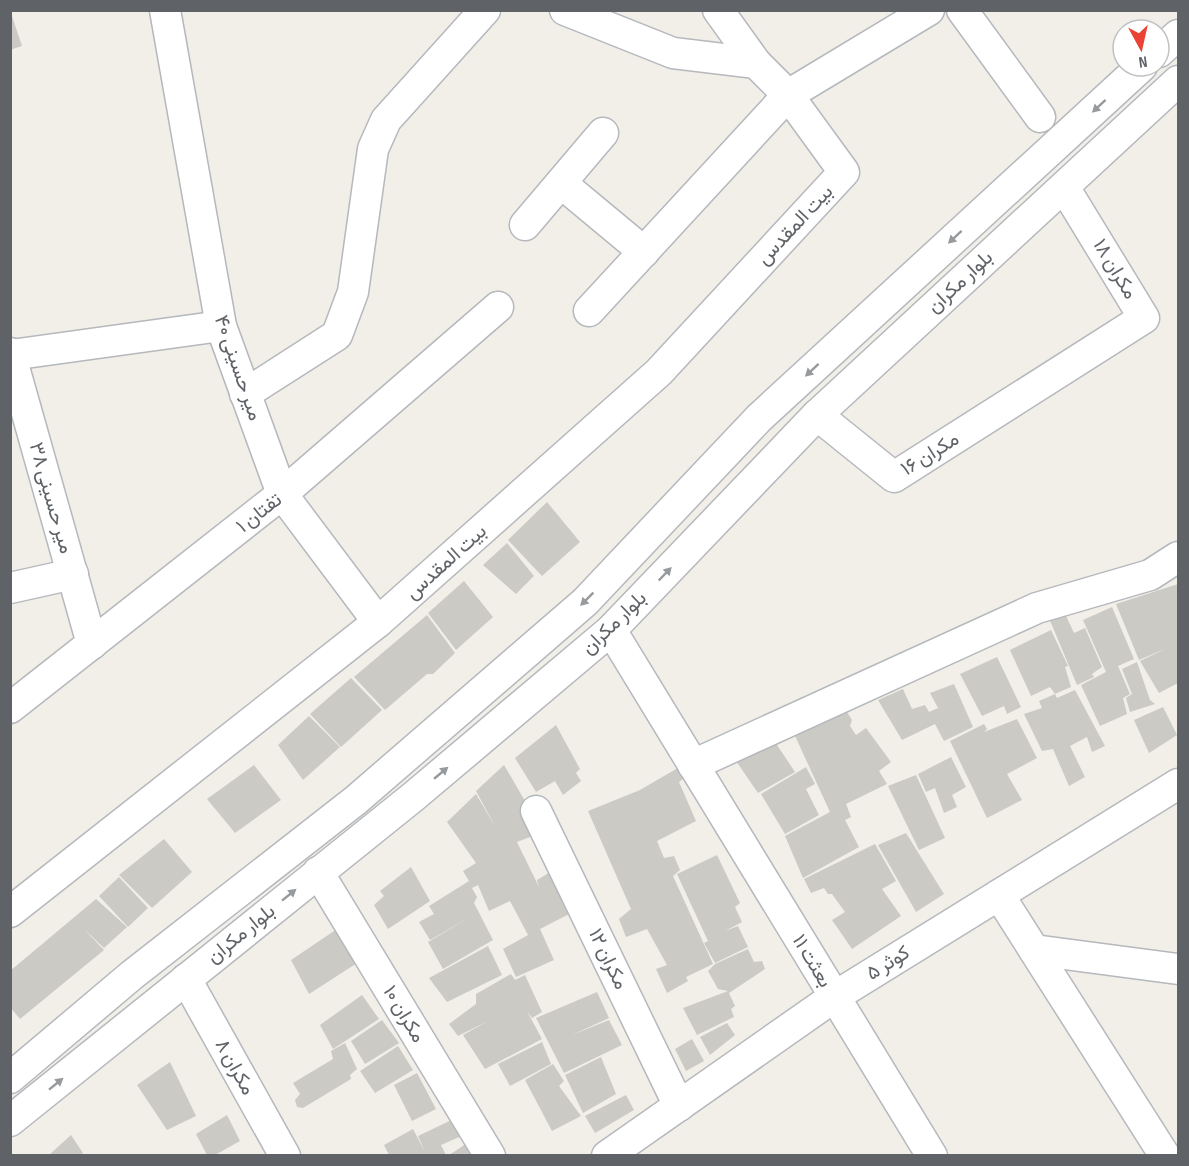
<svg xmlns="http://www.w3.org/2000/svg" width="1189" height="1166" font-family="'Sofia Sans Condensed',Vazirmatn,sans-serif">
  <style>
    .building { fill: #cccac5 }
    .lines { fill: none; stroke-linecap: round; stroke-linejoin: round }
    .minor-casing { stroke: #b5b8bc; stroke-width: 33 }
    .minor { stroke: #fff; stroke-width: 30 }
    .oneway { fill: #979a9d }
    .labels { text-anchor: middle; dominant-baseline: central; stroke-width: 5; stroke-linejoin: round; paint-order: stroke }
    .street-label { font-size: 20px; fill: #5f6368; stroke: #fff }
  </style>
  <rect width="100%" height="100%" fill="#f1efe8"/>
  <g class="building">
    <polygon points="10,10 22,46 10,50"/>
    <polygon points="547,502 580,542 542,576 508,540"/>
    <polygon points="507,543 534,576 516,594 483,565"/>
    <polygon points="464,581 493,617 456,650 428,613"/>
    <polygon points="1178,584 1178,683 1159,693 1140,661 1167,648 1139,660 1116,604"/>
    <polygon points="1061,605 1074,633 1085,628 1102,667 1092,674 1094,677 1077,685 1046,611"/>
    <polygon points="1112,607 1134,659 1118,666 1130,694 1123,698 1127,714 1100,726 1081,685 1106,672 1083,620"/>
    <polygon points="427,615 455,653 433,674 427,674 385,710 354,677"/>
    <polygon points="1051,630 1068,666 1065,667 1071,687 1055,694 1057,698 1075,690 1105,746 1092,752 1087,737 1070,746 1085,777 1069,786 1053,749 1042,751 1024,714 1042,708 1039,701 1055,694 1050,687 1031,696 1010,650"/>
    <polygon points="997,657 1021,707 1007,714 1004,706 982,716 960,674"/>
    <polygon points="1137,662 1150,700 1155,704 1130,712 1126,698 1132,694 1122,669"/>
    <polygon points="351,678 382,710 341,747 310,714"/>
    <polygon points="954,684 973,727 944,741 935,724 902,740 878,700 903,689 912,709 925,705 929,712 938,708 930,693"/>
    <polygon points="840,701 852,720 850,726 856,735 866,728 891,762 879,771 887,784 846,804 851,817 845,820 859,847 803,878 785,836 830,812 790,725"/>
    <polygon points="1163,707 1177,735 1149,753 1134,720"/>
    <polygon points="309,716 340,747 303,780 278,745"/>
    <polygon points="1017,719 1037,758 1007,774 1022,800 987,818 950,741 984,724 987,729 984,732"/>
    <polygon points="556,725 580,769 576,773 581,781 563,795 555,781 536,792 515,758"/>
    <polygon points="770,743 777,745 795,772 758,793 736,761"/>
    <polygon points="951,757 966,787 952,795 957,807 944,813 935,788 926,792 918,774"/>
    <polygon points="254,765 281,800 235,833 207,799"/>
    <polygon points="504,765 543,832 517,842 539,887 537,880 562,865 581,908 540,929 554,960 516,977 503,949 528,935 510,901 489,911 478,885 472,888 477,897 474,903 493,940 443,969 428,942 472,916 430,940 419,922 434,914 429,906 469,881 463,871 476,863 447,822 476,794 496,828 476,791"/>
    <polygon points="683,765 689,774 679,782 696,821 657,841 664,858 674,856 680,870 673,876 713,964 686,977 688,981 667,993 656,969 667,965 647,929 626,937 619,919 631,909 588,811 640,790"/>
    <polygon points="806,767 815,784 806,789 819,815 785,834 761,794"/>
    <polygon points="916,775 945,838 919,850 888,786"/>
    <polygon points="906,833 944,894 916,912 878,845"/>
    <polygon points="164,839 192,872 152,908 119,875"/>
    <polygon points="875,844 896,881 882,889 901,916 852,949 832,920 845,912 832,894 828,894 824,888 811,893 804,879"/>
    <polygon points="717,855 740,903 735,907 742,922 725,931 738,926 748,947 715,963 704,943 708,941 677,874"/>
    <polygon points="411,867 430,901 388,929 374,905 384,896 380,891"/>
    <polygon points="119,877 148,908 128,927 99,896"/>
    <polygon points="96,899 127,927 104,948 84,929 104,950 20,1019 10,1007 10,971"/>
    <polygon points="346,923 368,956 309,994 291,960"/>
    <polygon points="488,946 502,975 447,1002 429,978"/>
    <polygon points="748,949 754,962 762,961 765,969 729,993 735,1006 731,1009 734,1017 697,1035 683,1008 728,991 718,989 708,971 715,964"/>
    <polygon points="511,974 515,980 525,975 542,1012 532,1018 527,1011 542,1039 485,1069 463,1035 488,1021 458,1036 449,1024 476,1004 476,994"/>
    <polygon points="597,992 609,1018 572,1035 609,1020 622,1045 564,1073 536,1018"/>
    <polygon points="362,995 379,1019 333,1049 320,1025"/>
    <polygon points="382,1020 399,1043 365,1064 351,1041"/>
    <polygon points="727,1023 735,1035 710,1055 700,1037"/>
    <polygon points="692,1039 704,1061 686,1071 675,1049"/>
    <polygon points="542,1042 551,1064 510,1086 498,1064"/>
    <polygon points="345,1043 357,1069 350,1075 351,1079 303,1108 297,1107 295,1100 300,1094 293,1083 333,1059 331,1051"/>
    <polygon points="398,1046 413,1070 375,1093 360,1071"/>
    <polygon points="601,1057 616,1094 583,1113 565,1075"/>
    <polygon points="170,1062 196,1116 167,1130 137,1085"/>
    <polygon points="553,1064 564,1081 559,1086 581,1116 552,1131 525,1080"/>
    <polygon points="417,1073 436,1109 412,1121 394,1085"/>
    <polygon points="626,1095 634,1110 595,1133 585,1116"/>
    <polygon points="227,1115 240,1141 215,1155 207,1155 196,1134"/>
    <polygon points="462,1115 473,1131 441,1145 446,1155 389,1155 384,1145 413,1129 425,1152 418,1136"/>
    <polygon points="71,1135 83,1153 80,1155 49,1155"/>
    <polygon points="478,1136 490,1155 449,1155"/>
  </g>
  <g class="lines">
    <defs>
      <g id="minor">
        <polyline points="165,10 221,326 282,494 378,622"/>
        <polyline points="565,10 673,53 756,63"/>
        <polyline points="962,10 1040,117"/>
        <polyline points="1159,52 1178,35"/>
        <polyline points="561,183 644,252"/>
        <polyline points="525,225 603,133"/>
        <polyline points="589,311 788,95 929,10"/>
        <polyline points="10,353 92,644"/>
        <polyline points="11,355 221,326"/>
        <polyline points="245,394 337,335 353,292 373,149 386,120 485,10"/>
        <polyline points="817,415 894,477 1144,318 1064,187"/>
        <polyline points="10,588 73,574"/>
        <polyline points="611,630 932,1156"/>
        <polyline points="10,708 282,494 498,307"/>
        <polyline points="693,765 1037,608 1150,575 1178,557"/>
        <polyline points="536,811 679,1106"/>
        <polyline points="318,872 490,1156"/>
        <polyline points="999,895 1165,1156"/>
        <polyline points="10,912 378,622 659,372 844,172 788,95 756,63 718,10"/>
        <polyline points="1034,950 1178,969"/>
        <polyline points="186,979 285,1156"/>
        <polyline points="10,1078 132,975 356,800 585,602 759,418 1142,66"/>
        <polyline points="10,1121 413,797 611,630 817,415 1178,81"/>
        <polyline points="607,1156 834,997 1178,784"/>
      </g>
    </defs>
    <use href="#minor" class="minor-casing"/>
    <use href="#minor" class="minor"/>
  </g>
  <defs><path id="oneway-solid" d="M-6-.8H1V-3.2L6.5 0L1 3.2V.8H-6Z" transform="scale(1.5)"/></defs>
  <g class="oneway">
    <use href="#oneway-solid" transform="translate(1099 106) rotate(137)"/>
    <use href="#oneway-solid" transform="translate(955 237) rotate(137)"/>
    <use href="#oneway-solid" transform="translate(812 370) rotate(137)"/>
    <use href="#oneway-solid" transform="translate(665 574) rotate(-46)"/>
    <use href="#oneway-solid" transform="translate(587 599) rotate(135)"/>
    <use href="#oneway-solid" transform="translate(441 773) rotate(-40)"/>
    <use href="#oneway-solid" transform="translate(289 895) rotate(-39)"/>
    <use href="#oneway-solid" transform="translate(56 1084) rotate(-39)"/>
  </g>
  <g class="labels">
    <g class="street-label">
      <text transform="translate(795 225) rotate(-47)">بیت المقدس</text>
      <text transform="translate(1115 269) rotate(59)">مکران ۱۸</text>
      <text transform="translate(960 282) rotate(-43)">بلوار مکران</text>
      <text transform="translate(238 368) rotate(71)">میر حسینی ۴۰</text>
      <text transform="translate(930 454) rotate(-32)">مکران ۱۶</text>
      <text transform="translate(51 498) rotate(74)">میر حسینی ۳۸</text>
      <text transform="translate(259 513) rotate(-38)">تفتان ۱</text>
      <text transform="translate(446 562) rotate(-42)">بیت المقدس</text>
      <text transform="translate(614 623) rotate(-44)">بلوار مکران</text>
      <text transform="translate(241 934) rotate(-39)">بلوار مکران</text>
      <text transform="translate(608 959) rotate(64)">مکران ۱۲</text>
      <text transform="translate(812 961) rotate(59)">بعثت ۱۱</text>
      <text transform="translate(888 963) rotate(-32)">کوثر ۵</text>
      <text transform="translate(404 1014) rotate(59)">مکران ۱۰</text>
      <text transform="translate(235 1067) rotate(61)">مکران ۸</text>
    </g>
  </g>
  <rect width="1189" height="1166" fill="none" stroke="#5f6368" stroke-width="24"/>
  <g transform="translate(1141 48) rotate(172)"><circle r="28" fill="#ffffff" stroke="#bfc1c3" stroke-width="1.5"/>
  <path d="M0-4.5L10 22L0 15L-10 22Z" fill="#ea4335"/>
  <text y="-9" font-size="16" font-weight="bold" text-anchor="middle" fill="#5f6368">N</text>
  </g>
</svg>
